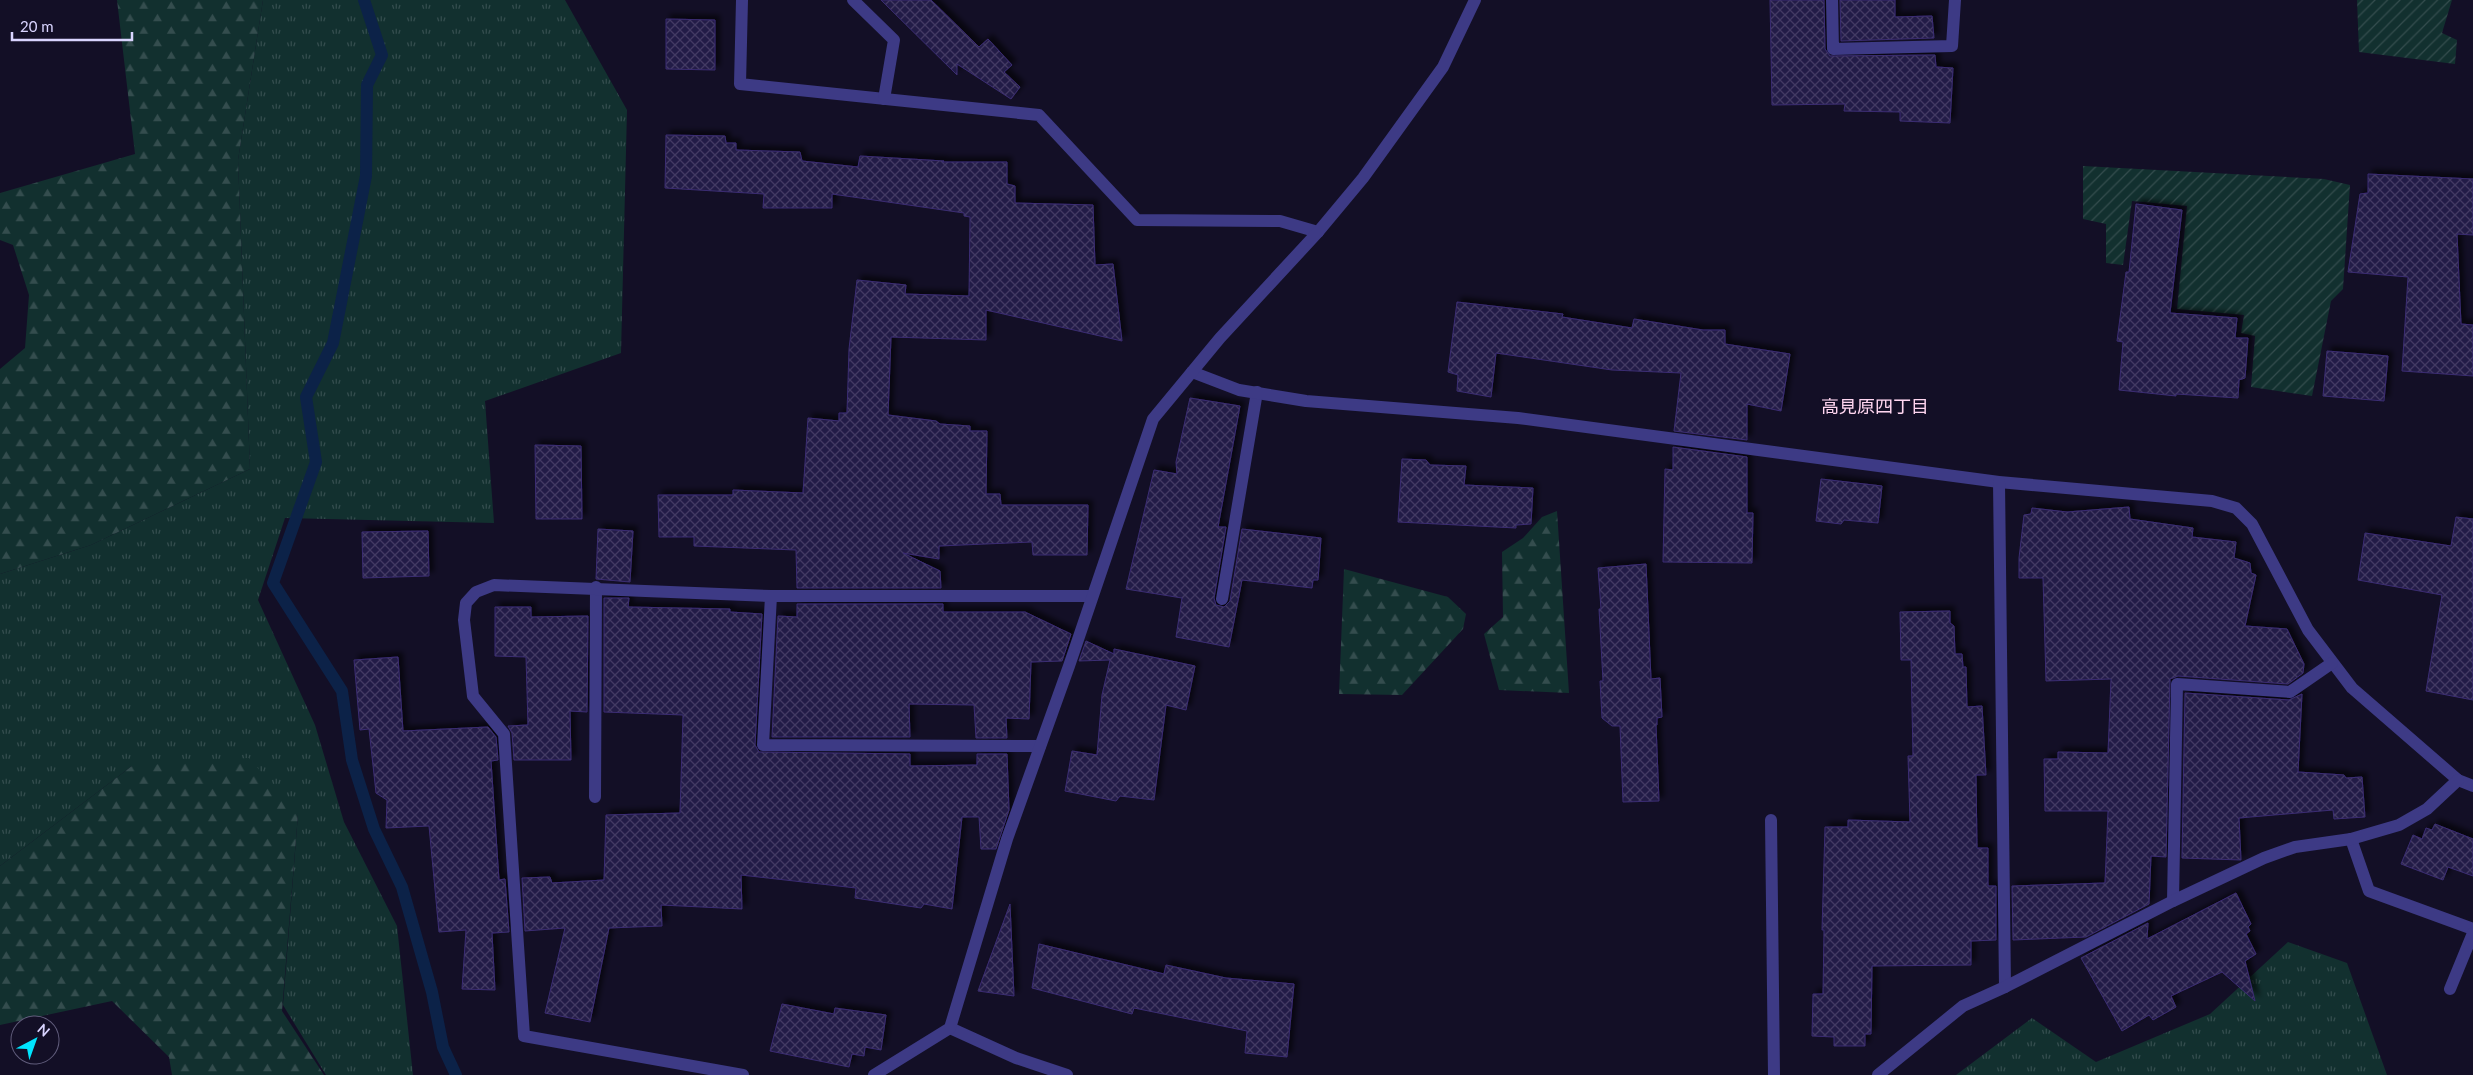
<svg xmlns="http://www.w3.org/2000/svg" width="2473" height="1075" font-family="Lato,'Noto Sans JP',sans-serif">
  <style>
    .grass { fill: url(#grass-tufts) }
    .forest { fill: url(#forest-firs) }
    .garden { fill: url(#garden-furrows) }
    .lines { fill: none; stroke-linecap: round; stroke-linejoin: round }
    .stream { stroke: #0c2248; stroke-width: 12 }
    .building { fill: url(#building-cross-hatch); stroke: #3b2d73; filter: url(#shadow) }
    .lane { stroke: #3d3a85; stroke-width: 12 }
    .street { stroke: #3d3a85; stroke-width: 12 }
    .labels { text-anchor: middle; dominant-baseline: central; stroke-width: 5; stroke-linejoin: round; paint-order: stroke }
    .neighbourhood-label { font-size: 18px; fill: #ffd6f0; stroke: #130f26 }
  </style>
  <defs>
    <pattern id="grass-tufts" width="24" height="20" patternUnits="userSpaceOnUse" patternTransform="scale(1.25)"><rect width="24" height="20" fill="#12302f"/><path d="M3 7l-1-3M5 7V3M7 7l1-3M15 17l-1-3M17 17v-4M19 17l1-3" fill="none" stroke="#344d4e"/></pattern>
    <pattern id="forest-firs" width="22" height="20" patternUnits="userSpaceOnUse" patternTransform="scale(1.25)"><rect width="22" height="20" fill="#12302f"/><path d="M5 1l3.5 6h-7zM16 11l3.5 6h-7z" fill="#344d4e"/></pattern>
    <pattern id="garden-furrows" width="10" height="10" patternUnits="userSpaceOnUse" patternTransform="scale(1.25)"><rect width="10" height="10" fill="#12302f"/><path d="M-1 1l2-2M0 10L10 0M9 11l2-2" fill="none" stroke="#344d4e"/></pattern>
    <pattern id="building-cross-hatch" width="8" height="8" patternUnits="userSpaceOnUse" patternTransform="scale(1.25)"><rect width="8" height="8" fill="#241b47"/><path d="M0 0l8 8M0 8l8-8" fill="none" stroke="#433b63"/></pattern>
    <filter id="shadow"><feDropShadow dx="4.5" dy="-4.5" stdDeviation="2.5" flood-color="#0009"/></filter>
  </defs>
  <rect width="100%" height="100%" fill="#130f26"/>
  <g class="grass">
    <polygon points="263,0 565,0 627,110 621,353 485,401 494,523 285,518 258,600 315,725 344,822 397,926 413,1075 326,1075 283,1005 298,814 132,766 0,866 0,574 91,545 250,469 238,160"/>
    <polygon points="2288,942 2347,963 2387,1075 1956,1075 2032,1018 2096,1062 2210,1014"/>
  </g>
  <g class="forest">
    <polygon points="117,0 263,0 238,160 250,469 91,545 0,574 0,369 25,348 29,295 13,245 0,240 0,193 135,154"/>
    <polygon points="1557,511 1569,693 1499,690 1484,634 1503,617 1502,552 1523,538 1542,517"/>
    <polygon points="1344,569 1448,597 1466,614 1463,629 1402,695 1339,694"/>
    <polygon points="249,758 298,814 282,1011 324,1075 172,1075 169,1057 112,1001 0,1025 0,866 132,766"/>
  </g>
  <g class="garden">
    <polygon points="2357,0 2452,0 2442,33 2457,40 2455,64 2359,52"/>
    <polygon points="2083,166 2324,179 2350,185 2343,289 2331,301 2312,396 2251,387 2255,336 2241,333 2244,315 2177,309 2187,206 2132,201 2123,265 2106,263 2106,224 2083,219"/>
  </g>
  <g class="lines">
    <polyline class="stream" points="364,0 382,55 367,85 366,176 333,343 306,397 316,462 273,583 342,691 352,760 374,829 402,887 432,992 443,1047 456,1075"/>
  </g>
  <g class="building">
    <polygon points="881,0 931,0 979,47 988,39 1012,65 1004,72 1020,87 1011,99 957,64 957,75"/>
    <polygon points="1770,0 1824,0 1825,49 1830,56 1935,55 1936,67 1953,68 1950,123 1900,121 1900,112 1844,111 1845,104 1772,105"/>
    <polygon points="1840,0 1895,0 1895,17 1932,16 1934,38 1841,41"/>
    <polygon points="666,19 715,20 715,70 666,69"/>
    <polygon points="666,135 725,136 726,143 736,143 736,150 800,152 802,161 858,167 860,156 944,161 942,162 1007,162 1007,184 1015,186 1015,203 1093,205 1095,265 1113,264 1122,341 986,310 986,340 891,337 888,415 936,421 940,424 970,426 970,431 987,431 986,494 1000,494 1001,505 1088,505 1087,555 1033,555 1032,542 939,546 939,559 903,553 940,571 941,588 797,588 796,550 694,546 694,537 659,537 658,495 733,495 733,490 803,493 808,418 839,421 839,413 847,413 849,349 857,280 906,285 905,294 969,296 970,217 964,216 964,213 832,194 832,208 763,208 764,194 665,188"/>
    <polygon points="2368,174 2473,179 2473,235 2457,234 2461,324 2473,325 2473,376 2402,371 2408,277 2348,272 2360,194 2368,193"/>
    <polygon points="2136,204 2182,210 2170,313 2237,318 2235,338 2248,338 2245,378 2239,380 2238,398 2176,394 2176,396 2119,390 2123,342 2117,341 2126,272 2129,272"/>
    <polygon points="1457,302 1563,314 1562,317 1632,328 1634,319 1703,330 1725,330 1725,344 1790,354 1781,411 1747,404 1747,440 1674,431 1681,373 1612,370 1496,353 1491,397 1457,391 1458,375 1448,372"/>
    <polygon points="2327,351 2388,356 2384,401 2323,396"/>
    <polygon points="1190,398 1240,406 1218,527 1226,527 1214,598 1216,605 1224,607 1230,601 1242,529 1321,538 1318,580 1313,580 1312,588 1242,580 1229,647 1176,637 1182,598 1126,589 1154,470 1177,474 1176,462"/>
    <polygon points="535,445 581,446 582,519 536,519"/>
    <polygon points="1673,447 1747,457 1747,513 1753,513 1752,563 1663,562 1665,469 1673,470"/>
    <polygon points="1402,459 1426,460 1430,465 1466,466 1464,485 1533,488 1531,524 1516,525 1516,528 1398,522"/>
    <polygon points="1821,479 1882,486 1878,523 1844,520 1841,524 1816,521"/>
    <polygon points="2129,507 2130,519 2193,528 2192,537 2236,542 2234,558 2250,563 2251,573 2256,575 2245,626 2287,629 2304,664 2303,673 2288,684 2178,676 2170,679 2166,857 2151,856 2149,904 2086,937 2013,940 2012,886 2105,883 2108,811 2045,811 2044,759 2058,759 2058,752 2108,753 2111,679 2046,681 2043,578 2019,578 2019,558 2024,515 2031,514 2032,508 2067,512"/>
    <polygon points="2456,517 2473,519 2473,700 2426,691 2442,595 2358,580 2365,533 2451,546"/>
    <polygon points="598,529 633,531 630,582 596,579"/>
    <polygon points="428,531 429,576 363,578 362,532"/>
    <polygon points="1646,564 1651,679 1660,678 1662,717 1657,718 1657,725 1656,725 1659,801 1623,802 1620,726 1612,726 1602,718 1600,681 1603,681 1599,609 1601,609 1598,568"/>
    <polygon points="604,598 629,598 628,607 730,609 730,612 762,614 755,745 759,752 910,754 910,766 977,765 977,754 1007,754 1009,810 996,849 981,849 979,817 962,817 952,909 924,904 921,908 855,898 856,888 741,875 742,909 661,905 662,926 609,928 590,1022 545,1013 565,928 525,931 522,878 550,877 552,883 604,880 606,815 680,813 683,715 604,712"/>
    <polygon points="797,604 943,604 943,612 1025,612 1071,634 1062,661 1031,662 1029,719 1006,718 1007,738 976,738 974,705 909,704 910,737 772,737 778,616 797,617"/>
    <polygon points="495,607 531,607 531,617 588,616 587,712 570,711 571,760 514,760 512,733 508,726 528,725 526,657 495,656"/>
    <polygon points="1950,611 1950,623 1954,626 1955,654 1962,654 1963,667 1966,667 1967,707 1982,706 1986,775 1976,775 1977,848 1988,848 1988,886 1996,886 1996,940 1971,941 1971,965 1872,966 1871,1034 1865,1034 1865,1046 1834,1046 1834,1037 1812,1036 1813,994 1823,994 1824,930 1822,930 1825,827 1848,827 1848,820 1910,822 1908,756 1913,756 1911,660 1901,660 1900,612"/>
    <polygon points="1086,641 1114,654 1114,649 1195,666 1186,710 1166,705 1154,800 1120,796 1116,801 1065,791 1072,751 1097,755 1102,695 1110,660 1079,661"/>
    <polygon points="398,657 403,731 488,727 496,737 498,760 491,761 499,880 505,879 509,932 492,933 495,990 462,989 466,930 439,932 429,826 386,828 387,800 376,793 369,729 360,730 354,660"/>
    <polygon points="2185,693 2289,700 2302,694 2298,772 2344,775 2346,778 2362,777 2365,817 2334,819 2333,810 2239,818 2241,860 2182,858"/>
    <polygon points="2435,824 2473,839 2473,876 2448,867 2443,880 2401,864 2413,835 2422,839 2426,828 2432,830"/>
    <polygon points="2236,893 2251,924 2248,927 2250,931 2246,934 2256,954 2245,961 2255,1001 2222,972 2171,996 2176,1007 2153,1020 2149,1015 2122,1031 2081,958 2148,923 2147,939"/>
    <polygon points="1010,904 1014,996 978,991"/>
    <polygon points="1039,944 1164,974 1166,965 1226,978 1294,984 1287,1057 1245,1053 1247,1031 1134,1008 1132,1014 1032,988"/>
    <polygon points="782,1004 834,1014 835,1008 886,1015 881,1050 865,1047 864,1056 852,1054 849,1067 770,1051"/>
  </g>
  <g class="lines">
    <g class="lane">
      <polyline points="1222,599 1257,392"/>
      <polyline points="595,797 596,587"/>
    </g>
    <g class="street">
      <polyline points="742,0 740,84 1039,115 1137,220 1280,221 1318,232"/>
      <polyline points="853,0 894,40 884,99"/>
      <polyline points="1832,0 1833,49 1952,46 1955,0"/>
      <polyline points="1192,372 1239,390 1306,401 1518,418 1999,482 2212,501 2236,508 2252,524 2308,630 2352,688 2458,780 2473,786"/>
      <polyline points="1999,482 2005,987"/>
      <polyline points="771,596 763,745 1040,746"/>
      <polyline points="1771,820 1774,1075"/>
      <polyline points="2351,839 2369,891 2473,929"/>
      <polyline points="2173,901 2177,684 2290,692 2332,663"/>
      <polyline points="2450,989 2473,933"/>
      <polyline points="950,1028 1016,1058 1067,1075"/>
      <polyline points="743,1075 524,1036 504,734 473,696 464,620 466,603 476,592 494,585 771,596 1092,596"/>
      <polyline points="874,1075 950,1028 1007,839 1069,666 1153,419 1220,338 1318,232 1363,178 1443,67 1475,0"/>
      <polyline points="1878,1075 1963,1006 2005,987 2173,901 2264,858 2295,847 2351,839 2399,825 2427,809 2458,780"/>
    </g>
  </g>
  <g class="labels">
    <g class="neighbourhood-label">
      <text x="1875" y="406">高見原四丁目</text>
    </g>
  </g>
  <g transform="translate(35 1040) rotate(41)"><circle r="24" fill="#130f26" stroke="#625e7d"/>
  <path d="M0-4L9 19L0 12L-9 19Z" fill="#00e5ff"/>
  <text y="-8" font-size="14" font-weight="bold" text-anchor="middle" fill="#d9d4ff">N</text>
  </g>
  <path d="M12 32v8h120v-8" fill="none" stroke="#d9d4ff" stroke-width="2.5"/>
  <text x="20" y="32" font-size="15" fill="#d9d4ff" stroke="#130f26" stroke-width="4" paint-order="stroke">20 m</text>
</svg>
